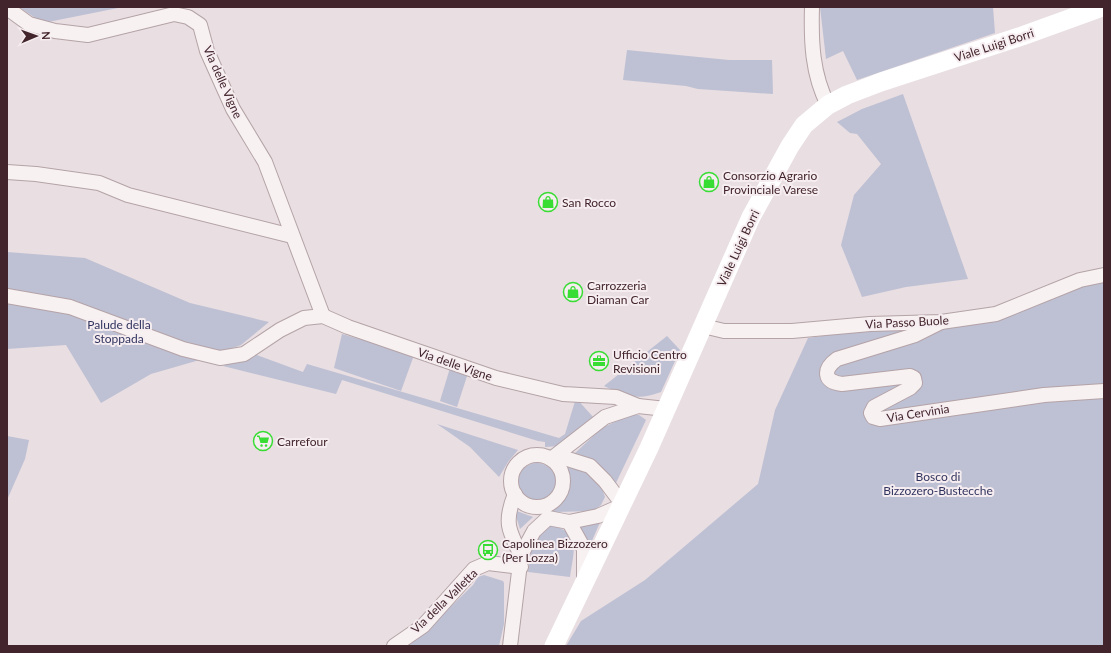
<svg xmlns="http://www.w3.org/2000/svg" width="1111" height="653" font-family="Lato,sans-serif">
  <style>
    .green { fill: #bec0d4 }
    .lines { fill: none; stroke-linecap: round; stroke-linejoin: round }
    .street-casing { stroke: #b4a3a7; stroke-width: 16 }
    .street { stroke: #f7f1f2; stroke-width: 14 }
    .secondary { stroke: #fff; stroke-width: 19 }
    .labels { text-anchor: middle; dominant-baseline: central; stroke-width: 4; stroke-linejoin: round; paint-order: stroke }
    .street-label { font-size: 12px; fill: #42252c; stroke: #f6edf0 }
    .poi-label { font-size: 12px; fill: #42252c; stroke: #f6edf0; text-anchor: start }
    .park-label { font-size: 12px; fill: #31345f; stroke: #f6edf0 }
  </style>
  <rect width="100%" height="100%" fill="#e9dee1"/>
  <g class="green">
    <polygon points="19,7 123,7 43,23"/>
    <polygon points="820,7 993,7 995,33 857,80 843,51 826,59"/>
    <polygon points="627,50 729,60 772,60 773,94 698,89 686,86 623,80"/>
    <polygon points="903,94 968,279 906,287 862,297 841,245 854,195 881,164 857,134 850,133 837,122 862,109"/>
    <polygon points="7,252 85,258 190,303 269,322 241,345 196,361 151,374 101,403 66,345 7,349"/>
    <polygon points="1085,283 1104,283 1104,646 566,646 581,621 645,580 758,484 775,410 808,338 979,313"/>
    <polygon points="342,334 414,355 401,391 334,368"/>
    <path d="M667 336 680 350 661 392C638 401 625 396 604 386Z"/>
    <polygon points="251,353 303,372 307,364 559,438 565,434 576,398 594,418 559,446 545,447 545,442 538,441 342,380 336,394 223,366"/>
    <polygon points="450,368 468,373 457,407 440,401"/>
    <polygon points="629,415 639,415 646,420 615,485 574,454 602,428"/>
    <polygon points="437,424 518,450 508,462 499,477 470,447"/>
    <polygon points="7,436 29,440 25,459 7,500"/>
    <circle cx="537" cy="482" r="19"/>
    <path d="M562 463C583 470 599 474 605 497L601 505 593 511 555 512 551 510C567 493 569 486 562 463Z"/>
    <polygon points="514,510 533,517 520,529"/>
    <polygon points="601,520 588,550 576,524"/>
    <path d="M549 525C582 531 574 550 570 577L528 572C531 550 531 538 549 525Z"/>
    <polygon points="484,575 503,581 504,583 504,624 499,646 405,646 426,631 473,585 478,577"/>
  </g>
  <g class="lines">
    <defs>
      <g id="street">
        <path d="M812 7C811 41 812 74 828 105"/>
        <polyline points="7,8 29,24 55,31 88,35 174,14 188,17 200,25 207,51 233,109 265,162 323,316"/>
        <polyline points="7,172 36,174 99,183 128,195 292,236"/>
        <polyline points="7,296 70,307 183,349 220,358 244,354 280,330 304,318 323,316 348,327 496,378 563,394 616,397 638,406"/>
        <path d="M941 322 915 335 837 359C823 369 823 382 842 384L910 376 914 378 915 383 910 388 874 407 871 413 873 417 880 419 1044 395 1104 391"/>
        <polyline points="703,326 724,331 792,331 870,324 941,322 996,314 1080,280 1104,275"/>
        <circle cx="537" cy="481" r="26"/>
        <polyline points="551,459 605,417 638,406 666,409"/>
        <path d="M515 494C504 521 508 530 521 555"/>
        <polyline points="548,518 569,522 598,516 623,505 605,481 590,466 558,456"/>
        <polyline points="569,522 584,549 584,580"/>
        <polyline points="394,646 423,626 474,569 488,563 521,567"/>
        <polyline points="510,646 521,555 534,531 548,518"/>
      </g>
    </defs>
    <use href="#street" class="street-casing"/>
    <use href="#street" class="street"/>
    <polyline class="secondary" points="554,646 649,448 751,217 790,146 804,125 828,105 847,95 881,82 1022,36 1102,7"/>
  </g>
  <defs>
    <symbol id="shop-ring" viewBox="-11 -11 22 22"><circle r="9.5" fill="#f6edf0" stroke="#38dd34" stroke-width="1.5"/><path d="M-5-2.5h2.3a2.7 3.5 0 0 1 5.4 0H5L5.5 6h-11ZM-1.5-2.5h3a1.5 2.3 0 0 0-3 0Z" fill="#38dd34"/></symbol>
    <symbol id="office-ring" viewBox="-11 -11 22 22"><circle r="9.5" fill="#f6edf0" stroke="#38dd34" stroke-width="1.5"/><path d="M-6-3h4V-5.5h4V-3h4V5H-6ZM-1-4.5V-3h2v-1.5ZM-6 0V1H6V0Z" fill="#38dd34"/></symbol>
    <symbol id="supermarket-ring" viewBox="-11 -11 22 22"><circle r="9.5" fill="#f6edf0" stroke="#38dd34" stroke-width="1.5"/><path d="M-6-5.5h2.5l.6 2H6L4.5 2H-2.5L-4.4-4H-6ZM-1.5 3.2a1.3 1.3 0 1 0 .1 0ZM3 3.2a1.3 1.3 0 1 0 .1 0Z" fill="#38dd34"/></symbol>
    <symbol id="bus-ring" viewBox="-11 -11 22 22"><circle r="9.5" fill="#f6edf0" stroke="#38dd34" stroke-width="1.5"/><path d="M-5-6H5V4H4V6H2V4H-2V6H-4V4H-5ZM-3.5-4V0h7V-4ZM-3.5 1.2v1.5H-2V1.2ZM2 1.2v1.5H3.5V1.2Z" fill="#38dd34"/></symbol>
  </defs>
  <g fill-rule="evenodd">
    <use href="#shop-ring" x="698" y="171" width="22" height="22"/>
    <use href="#shop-ring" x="537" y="191" width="22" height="22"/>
    <use href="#shop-ring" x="562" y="281" width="22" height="22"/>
    <use href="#office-ring" x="588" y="350" width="22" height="22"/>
    <use href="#supermarket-ring" x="252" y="430" width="22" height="22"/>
    <use href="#bus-ring" x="477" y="539" width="22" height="22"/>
  </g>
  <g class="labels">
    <g class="street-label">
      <text transform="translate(994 45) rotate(-18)">Viale Luigi Borri</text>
      <text transform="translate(223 82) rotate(66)">Via delle Vigne</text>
      <text transform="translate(738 248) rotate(-65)">Viale Luigi Borri</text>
      <text transform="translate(907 322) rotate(-3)">Via Passo Buole</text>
      <text transform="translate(455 364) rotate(19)">Via delle Vigne</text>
      <text transform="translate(918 413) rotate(-9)">Via Cervinia</text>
      <text transform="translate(444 601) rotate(-44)">Via della Valletta</text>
    </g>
    <g class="poi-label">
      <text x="723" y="175">Consorzio Agrario<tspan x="723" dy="14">Provinciale Varese</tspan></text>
      <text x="562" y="202">San Rocco</text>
      <text x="587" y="285">Carrozzeria<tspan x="587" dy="14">Diaman Car</tspan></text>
      <text x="613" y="354">Ufficio Centro<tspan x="613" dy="14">Revisioni</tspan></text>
      <text x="277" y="441">Carrefour</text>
      <text x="502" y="543">Capolinea Bizzozero<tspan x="502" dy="14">(Per Lozza)</tspan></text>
    </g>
    <g class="park-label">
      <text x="119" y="324">Palude della<tspan x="119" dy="14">Stoppada</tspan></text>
      <text x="938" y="476">Bosco di<tspan x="938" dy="14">Bizzozero-Bustecche</tspan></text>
    </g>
  </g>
  <rect width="1111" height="653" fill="none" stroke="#42252c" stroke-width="16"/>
  <g transform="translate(36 36) rotate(88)" stroke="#f6edf0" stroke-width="3" paint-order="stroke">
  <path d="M0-3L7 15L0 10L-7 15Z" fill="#42252c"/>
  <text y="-6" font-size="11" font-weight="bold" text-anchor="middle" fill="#42252c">N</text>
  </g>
</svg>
